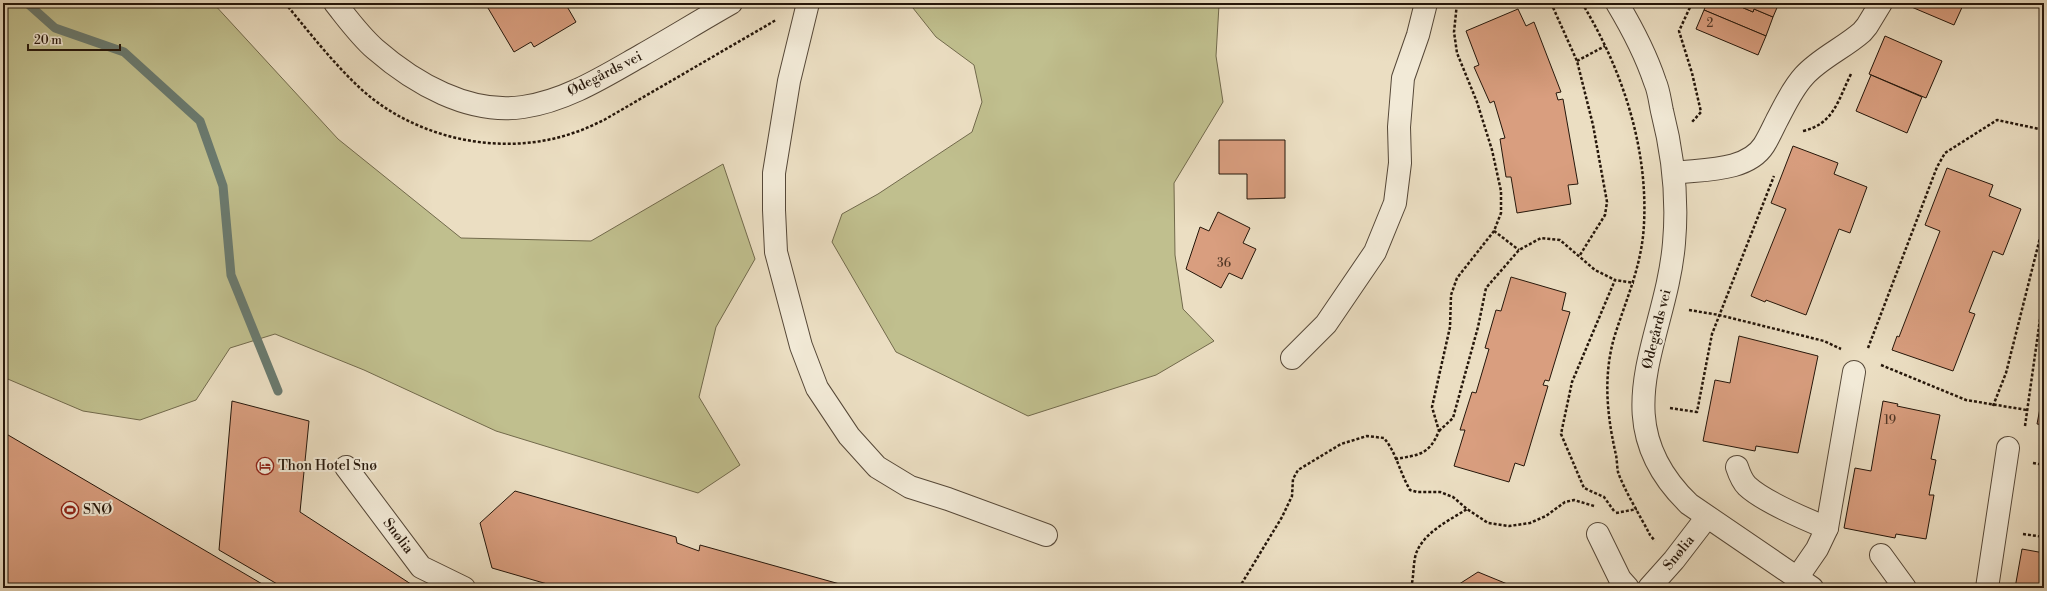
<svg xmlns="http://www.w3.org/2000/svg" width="2047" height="591" font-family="'Libre Bodoni',serif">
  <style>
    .green { fill: #c0bf8e; stroke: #726a4c }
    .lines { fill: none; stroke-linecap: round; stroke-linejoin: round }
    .stream { stroke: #6a7a6f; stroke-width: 9 }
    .building { fill: #d99e7f; stroke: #25160a }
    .minor-casing { stroke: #564838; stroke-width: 24 }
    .path { stroke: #25160a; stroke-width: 2.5; stroke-dasharray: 3 2; stroke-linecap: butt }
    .minor { stroke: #f2ead7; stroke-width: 22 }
    .labels { text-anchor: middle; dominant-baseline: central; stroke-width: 4; stroke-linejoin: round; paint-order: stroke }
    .number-label { font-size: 12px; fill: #523827 }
    .street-label { font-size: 14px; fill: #25160a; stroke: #f2ead7 }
    .poi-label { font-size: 14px; fill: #25160a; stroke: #f2ead7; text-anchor: start }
  </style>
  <rect width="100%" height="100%" fill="#ebdec2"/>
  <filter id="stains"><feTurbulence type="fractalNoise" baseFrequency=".005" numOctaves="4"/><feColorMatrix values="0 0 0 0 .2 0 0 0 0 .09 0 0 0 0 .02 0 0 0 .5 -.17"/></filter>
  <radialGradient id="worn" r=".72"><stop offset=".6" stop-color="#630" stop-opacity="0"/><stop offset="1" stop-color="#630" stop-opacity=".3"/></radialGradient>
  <g class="green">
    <polygon points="3,3 213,3 338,139 461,238 591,241 723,164 755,259 716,327 699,397 740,465 698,493 496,431 364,370 275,334 230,348 196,400 140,420 83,411 3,377"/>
    <polygon points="909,3 1222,3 1219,5 1216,56 1223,102 1174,183 1175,255 1183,309 1214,341 1156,375 1028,416 896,352 832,242 842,214 878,194 972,132 982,102 974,65 936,37"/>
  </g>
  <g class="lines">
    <polyline class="stream" points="27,3 55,28 124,52 200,121 223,186 231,275 278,391"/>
  </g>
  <g class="building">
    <polygon points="485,3 565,3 576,22 534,47 531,42 514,52"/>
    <polygon points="1707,3 1732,3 1753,12 1754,9 1773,17 1766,36 1704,10"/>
    <polygon points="1732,3 1779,3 1773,17 1754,9 1753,12"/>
    <polygon points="1902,3 1964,3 1954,25"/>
    <polygon points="1518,9 1526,26 1534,22 1561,92 1556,93 1558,100 1563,99 1578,184 1568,185 1571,204 1517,213 1511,177 1506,177 1500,139 1505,138 1494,101 1490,103 1474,67 1479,65 1466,31"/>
    <polygon points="1704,10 1766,36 1758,55 1696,29"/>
    <polygon points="1885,36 1942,61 1926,98 1869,74"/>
    <polygon points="1871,75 1922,97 1907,133 1856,111"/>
    <polygon points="1219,140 1285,140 1285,198 1247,199 1247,174 1219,174"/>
    <polygon points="1793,146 1838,163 1834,174 1867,187 1850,233 1839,229 1806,315 1766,300 1765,302 1751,296 1786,209 1771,203"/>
    <polygon points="1947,168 1993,185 1989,196 2021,209 2003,255 1993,251 1969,312 1975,314 1953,371 1892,350 1897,336 1899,337 1940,231 1925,225"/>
    <polygon points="1218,212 1250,228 1243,243 1256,249 1242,279 1229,273 1221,288 1186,269 1200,227 1209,231"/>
    <polygon points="1511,277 1566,293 1562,310 1570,312 1549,381 1545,380 1543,385 1548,386 1524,466 1515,463 1509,482 1454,466 1465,430 1460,430 1472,392 1476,393 1489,349 1485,348 1496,310 1501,311"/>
    <polygon points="1739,336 1818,356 1798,453 1756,446 1755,451 1703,441 1715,380 1730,383"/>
    <polygon points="232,401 309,421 300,512 417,588 284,588 219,550"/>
    <polygon points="1883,401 1898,404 1897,406 1940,415 1931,459 1936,460 1929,495 1934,495 1926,539 1896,534 1895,538 1844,528 1855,468 1871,471"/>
    <polygon points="2041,403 2044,404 2044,425 2037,424"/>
    <polygon points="3,432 269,588 3,588"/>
    <polygon points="515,491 676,537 677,543 699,551 700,545 854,588 561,588 492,568 480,523"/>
    <polygon points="2022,549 2044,553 2044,588 2015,588"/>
    <polygon points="1478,572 1517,588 1453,588"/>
  </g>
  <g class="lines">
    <defs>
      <g id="minor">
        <path d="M335 3C347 18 360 36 375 49 414 83 469 115 523 107 566 101 605 76 642 55 672 38 701 20 731 3"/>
        <polyline points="808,3 789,81 774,173 774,210 776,252 801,346 817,388 849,436 877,467 910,487 948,499 1046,535"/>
        <path d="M1617 3C1632 28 1646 55 1655 82 1659 91 1660 102 1662 111 1673 154 1678 198 1674 243 1666 340 1601 419 1689 504L1812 588"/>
        <path d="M1674 173C1702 169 1747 172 1764 145 1769 137 1773 128 1777 120 1785 105 1792 89 1804 76 1820 58 1844 48 1862 32L1867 26 1881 3"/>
        <polyline points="1292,358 1326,324 1375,252 1395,203 1400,163 1399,127 1403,78 1418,35 1426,3"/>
        <polyline points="346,467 421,567 464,588"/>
        <path d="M1737 467C1739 473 1742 481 1747 486 1764 502 1805 519 1827 528"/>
        <polyline points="1598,534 1620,579 1628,588"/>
        <polyline points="1881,555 1905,588"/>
        <polyline points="1797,578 1817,549 1827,528 1854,372"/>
        <polyline points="1649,588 1674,560 1707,517"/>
        <polyline points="1987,588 2008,448"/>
      </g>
    </defs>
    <use href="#minor" class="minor-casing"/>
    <g class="path">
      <path d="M285 3C309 32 333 63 361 89 417 140 505 158 576 132 586 129 595 124 604 120L776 20"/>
      <polyline points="1551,3 1577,61 1593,125 1607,202 1605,215 1580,255"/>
      <path d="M1582 3C1622 69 1648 147 1644 224 1642 266 1626 299 1614 338 1603 377 1607 416 1616 455 1617 460 1617 467 1618 472 1624 490 1641 517 1650 535L1655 541"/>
      <polyline points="1692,3 1679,31 1692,73 1701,112 1692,122"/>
      <polyline points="1577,61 1605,46"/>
      <path d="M1803 131C1834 124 1838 100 1851 74"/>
      <polyline points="1494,231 1519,250"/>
      <polyline points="1689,310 1719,315 1824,341 1841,349"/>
      <polyline points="1868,348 1937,167 1945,153 1997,120 2044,130"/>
      <polyline points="1881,365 1966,400 2027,410"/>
      <polyline points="1993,406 2006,373 2044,222"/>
      <polyline points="1670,408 1697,412 1712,334 1774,176"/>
      <polyline points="2025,426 2044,291"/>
      <polyline points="1439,431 1453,418 1478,327 1486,288 1519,250 1541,238 1560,240 1595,270 1615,280"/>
      <path d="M1395 459C1419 455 1429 455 1439 431L1432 407 1450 327 1451 295 1457 278 1494 231 1501 213V191L1492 150 1477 102 1457 53 1454 32 1457 3"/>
      <polyline points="2033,463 2044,465"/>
      <polyline points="1614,511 1604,497 1584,488 1561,434 1572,382 1615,280 1634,283"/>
      <polyline points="1616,513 1637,509"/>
      <polyline points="2023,534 2044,537"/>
      <path d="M1412 583C1414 573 1413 558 1418 549 1428 530 1450 520 1467 509"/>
      <path d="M1239 588 1282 517 1292 496 1293 479 1298 470 1341 444 1367 436 1384 438C1396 452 1400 473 1410 490L1417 492H1440L1453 497 1467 509 1488 523 1509 526 1530 523 1546 516 1565 502 1574 500 1594 506"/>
    </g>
    <use href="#minor" class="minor"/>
  </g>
  <defs>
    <symbol id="hotel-ring" viewBox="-11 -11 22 22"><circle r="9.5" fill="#f2ead7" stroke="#8f2418" stroke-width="1.5"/><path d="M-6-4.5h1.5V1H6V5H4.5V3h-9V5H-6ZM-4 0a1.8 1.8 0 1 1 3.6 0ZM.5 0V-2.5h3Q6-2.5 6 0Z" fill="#8f2418"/></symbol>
    <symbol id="stadium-ring" viewBox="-11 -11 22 22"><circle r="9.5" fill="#f2ead7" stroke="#8f2418" stroke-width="1.5"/><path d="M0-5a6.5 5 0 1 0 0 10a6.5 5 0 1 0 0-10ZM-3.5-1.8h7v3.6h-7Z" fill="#8f2418"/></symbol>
  </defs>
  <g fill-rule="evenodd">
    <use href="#hotel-ring" x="255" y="456" width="20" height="20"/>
    <use href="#stadium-ring" x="60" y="500" width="20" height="20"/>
  </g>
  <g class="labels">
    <g class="number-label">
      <text x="1710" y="23">2</text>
      <text x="1224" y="263">36</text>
      <text x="1890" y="420">19</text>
    </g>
    <g class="street-label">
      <text transform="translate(605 74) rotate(-27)">Ødegårds vei</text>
      <text transform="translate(1657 329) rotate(-76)">Ødegårds vei</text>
      <text transform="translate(398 536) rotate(53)">Snølia</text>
      <text transform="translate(1679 553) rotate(-51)">Snølia</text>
    </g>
    <g class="poi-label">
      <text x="278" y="466">Thon Hotel Snø</text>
      <text x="83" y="510">SNØ</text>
    </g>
  </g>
  <rect width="2047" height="591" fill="none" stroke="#ebdec2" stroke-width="16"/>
  <rect x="4" y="4" width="2039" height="583" fill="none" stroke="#25160a" stroke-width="2"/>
  <rect x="8" y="8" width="2031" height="575" fill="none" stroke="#25160a"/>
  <path d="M28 44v6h92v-6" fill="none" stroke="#25160a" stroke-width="2"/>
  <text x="34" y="44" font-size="12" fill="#25160a" stroke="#f2ead7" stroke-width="3" paint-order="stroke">20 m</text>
  <rect width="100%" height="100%" filter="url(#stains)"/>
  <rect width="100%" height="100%" fill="url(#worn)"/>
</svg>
